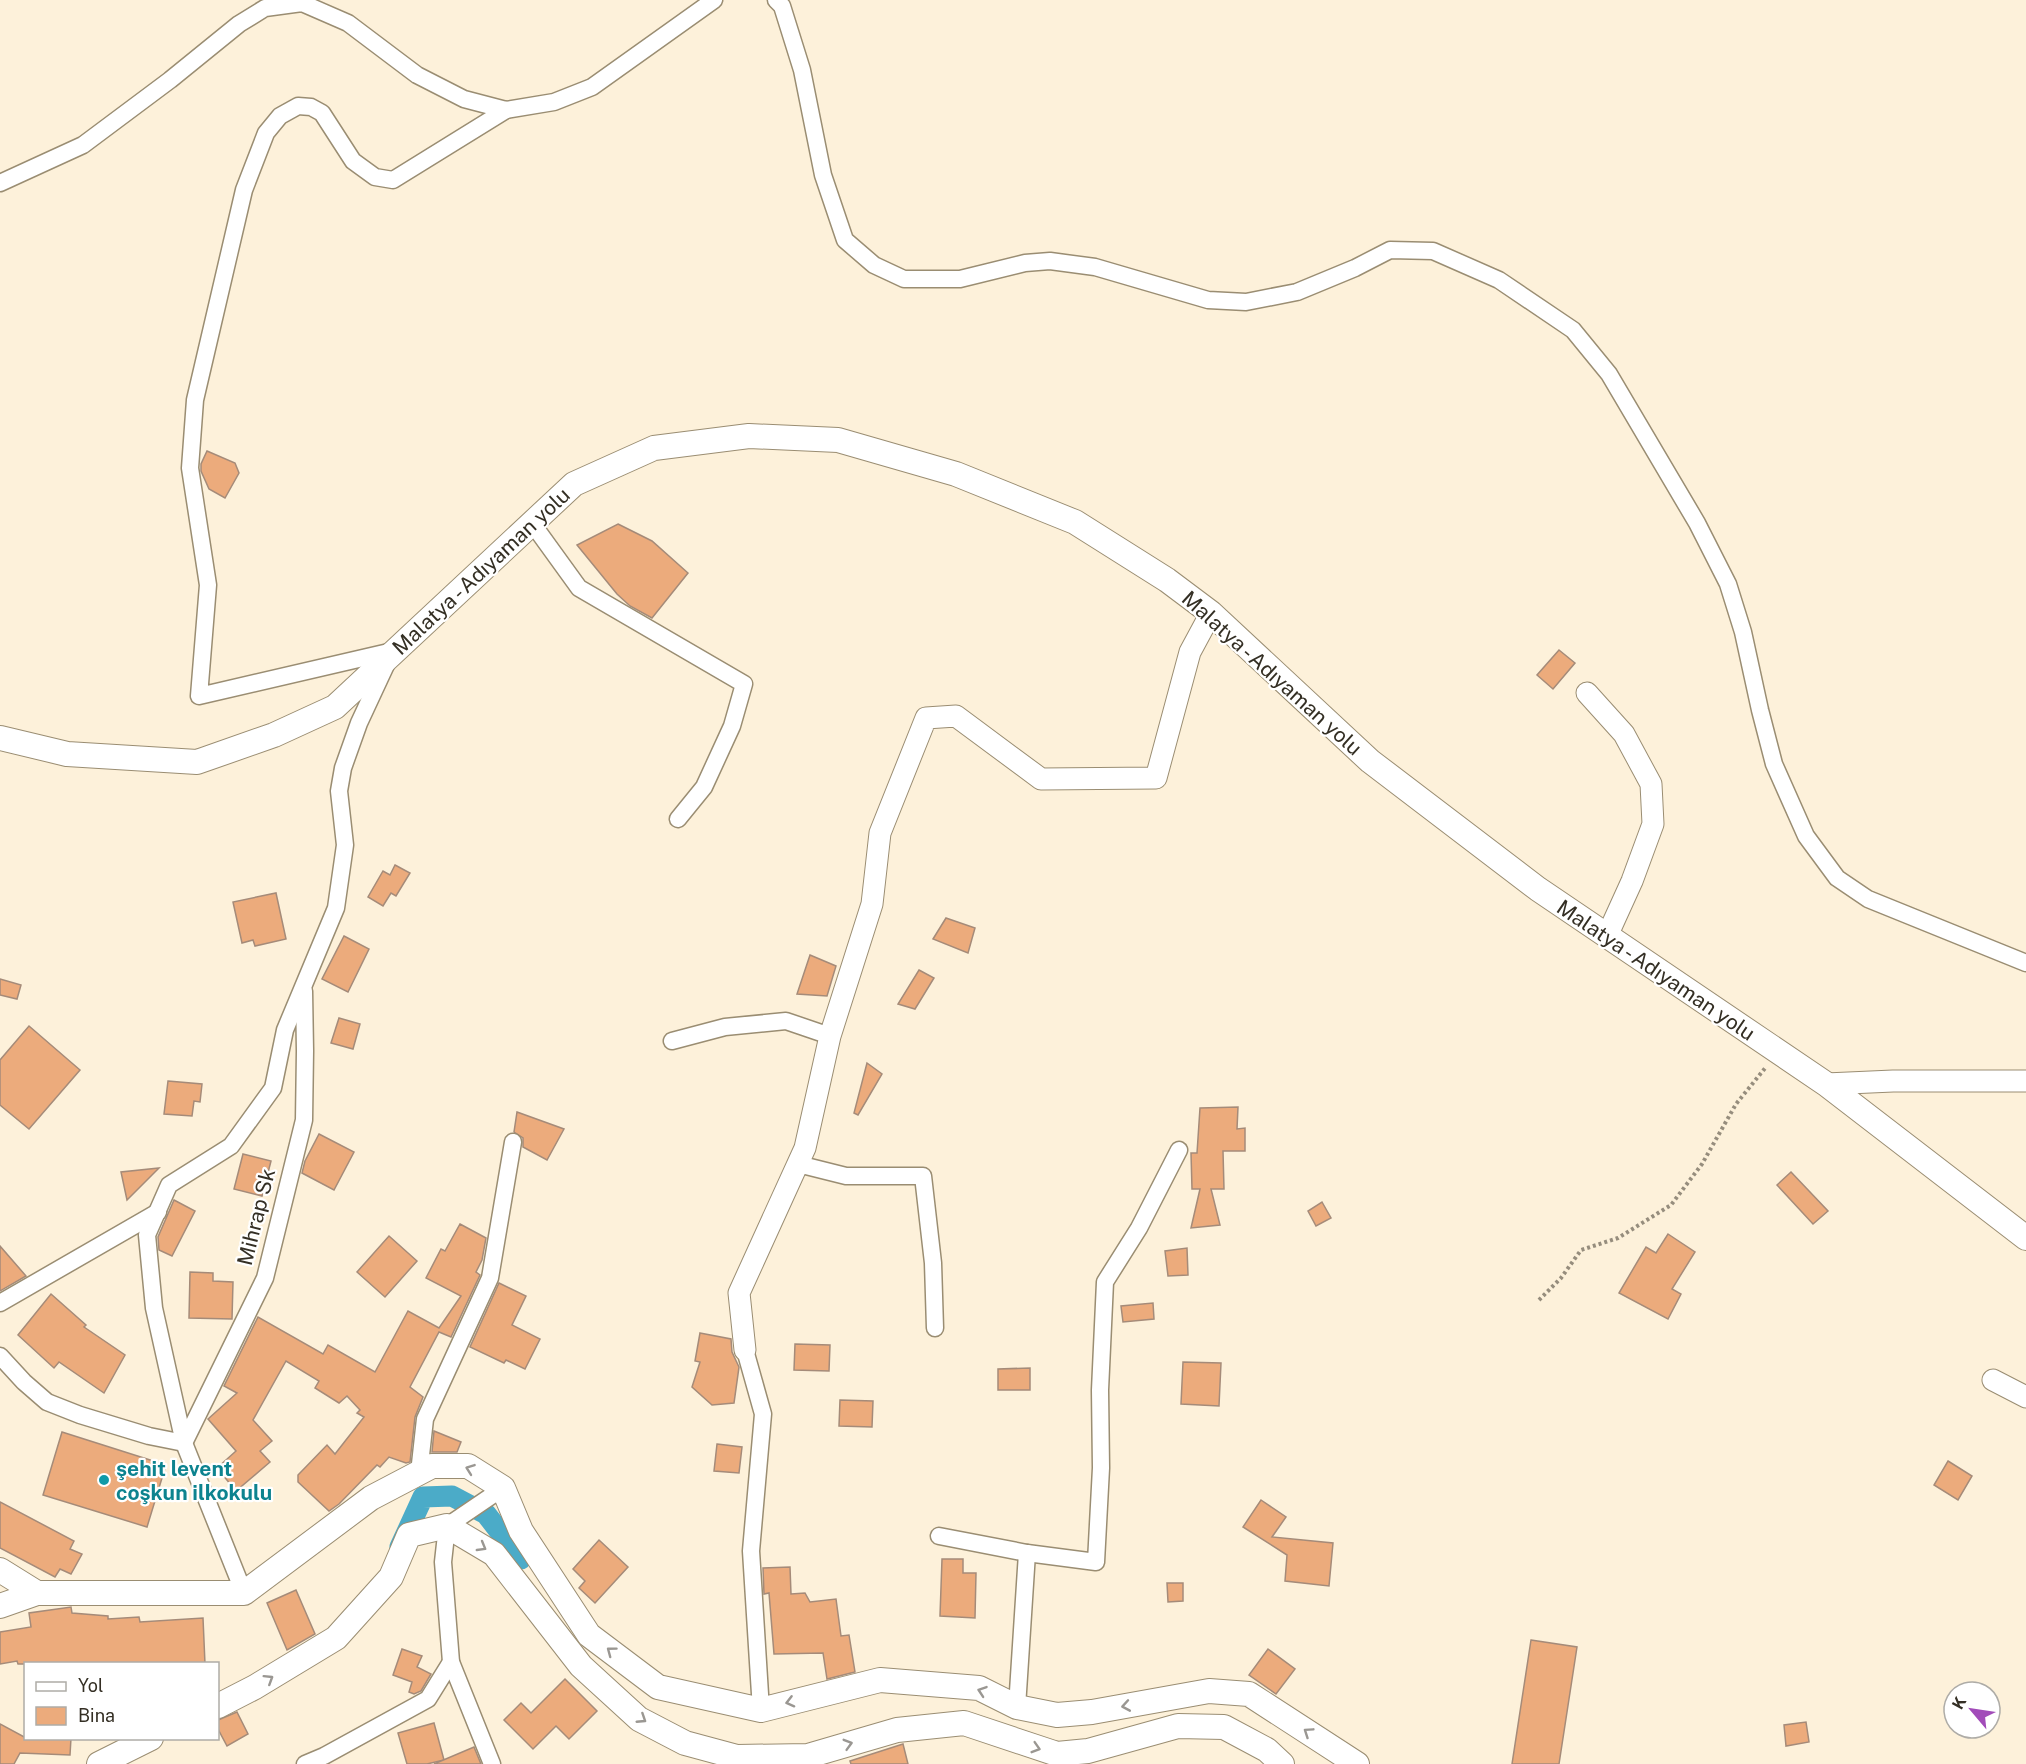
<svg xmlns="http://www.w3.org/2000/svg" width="2026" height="1764" font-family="'Public Sans',sans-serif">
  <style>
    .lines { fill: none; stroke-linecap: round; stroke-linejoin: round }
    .canal { stroke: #4babc8; stroke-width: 21 }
    .building { fill: #ecab7c; stroke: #a58b79; stroke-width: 1.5 }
    .minor-casing { stroke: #9a8d72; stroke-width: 19 }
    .tertiary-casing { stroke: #9a8d72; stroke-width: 23 }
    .secondary-casing { stroke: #9a8d72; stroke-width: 26 }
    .path { stroke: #968d7d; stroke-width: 4; stroke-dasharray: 3 3; stroke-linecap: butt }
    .minor { stroke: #fff; stroke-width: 16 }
    .tertiary { stroke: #fff; stroke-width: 21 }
    .secondary { stroke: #fff; stroke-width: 24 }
    .oneway { stroke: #9a9792 }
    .culture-dot { fill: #0f9aa8; stroke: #fff; stroke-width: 2 }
    .labels { text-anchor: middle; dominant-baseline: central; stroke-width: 4.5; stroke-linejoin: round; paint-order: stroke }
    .street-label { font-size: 21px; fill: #342f24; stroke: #fff }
    .culture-label { font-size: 21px; font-weight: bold; fill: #0d838f; stroke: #fff; text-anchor: start }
  </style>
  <rect width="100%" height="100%" fill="#fdf1da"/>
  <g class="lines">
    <polyline class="canal" points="400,1547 423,1497 452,1496 486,1514 521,1559"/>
  </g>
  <g class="building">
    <polygon points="207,451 235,463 239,473 225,498 209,489 201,471 201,464"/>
    <polygon points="618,524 652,541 688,573 652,618 630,606 617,594 577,545"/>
    <polygon points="1559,650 1575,663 1553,689 1537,675"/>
    <polygon points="395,865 410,873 396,896 391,893 383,906 368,897 383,871 390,875"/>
    <polygon points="276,893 286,939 255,946 253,940 242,943 233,902"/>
    <polygon points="946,918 975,928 968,953 933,939"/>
    <polygon points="344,936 369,949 348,992 322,979"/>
    <polygon points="810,955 836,966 827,996 797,994"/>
    <polygon points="919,970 934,978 915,1009 898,1004"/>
    <polygon points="0,979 21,985 17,999 0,995"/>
    <polygon points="339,1018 360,1024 353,1049 331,1043"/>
    <polygon points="29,1026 80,1070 29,1129 0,1105 0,1060"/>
    <polygon points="867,1063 882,1074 858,1115 854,1113"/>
    <polygon points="168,1081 202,1084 200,1102 194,1101 192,1116 164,1114"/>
    <polygon points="1238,1107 1237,1129 1245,1128 1245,1151 1223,1151 1224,1189 1211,1189 1220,1225 1191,1228 1200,1189 1192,1189 1191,1153 1197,1153 1200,1108"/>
    <polygon points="517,1112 564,1129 547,1160 523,1147 523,1138 514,1132"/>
    <polygon points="319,1134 354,1152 334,1190 302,1173 305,1161"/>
    <polygon points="243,1154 271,1161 262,1196 234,1189"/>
    <polygon points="159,1168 127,1200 121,1172"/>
    <polygon points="1791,1172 1828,1211 1813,1224 1777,1185"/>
    <polygon points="174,1200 195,1211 172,1256 159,1250 158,1237"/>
    <polygon points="1322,1202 1331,1218 1316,1226 1308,1211"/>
    <polygon points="460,1224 486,1238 482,1260 476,1272 480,1275 451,1337 439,1332 410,1387 423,1397 415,1417 410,1462 406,1463 389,1457 380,1467 377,1465 339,1504 329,1511 298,1482 298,1475 327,1445 335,1454 364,1417 357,1413 360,1410 347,1396 339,1403 315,1388 319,1381 286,1361 253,1420 272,1441 260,1451 270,1462 236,1491 217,1468 236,1451 208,1419 237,1393 224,1386 258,1317 323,1354 328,1345 375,1372 408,1311 439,1328 461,1296 426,1278 441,1249 445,1251"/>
    <polygon points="1668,1234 1695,1252 1672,1289 1681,1294 1668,1319 1619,1293 1646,1247 1656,1253"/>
    <polygon points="389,1236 417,1261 385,1297 357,1272"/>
    <polygon points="0,1246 26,1276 0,1291"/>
    <polygon points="1187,1248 1188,1275 1168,1276 1165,1251"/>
    <polygon points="190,1272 213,1273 213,1281 233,1282 232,1319 189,1318"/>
    <polygon points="499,1283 526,1296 512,1325 540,1339 525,1369 506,1360 504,1363 470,1347"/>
    <polygon points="51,1294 86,1325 84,1327 125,1355 104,1393 59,1362 54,1368 18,1335"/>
    <polygon points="1153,1303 1154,1319 1123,1322 1121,1306"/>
    <polygon points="700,1333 731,1339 732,1352 739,1367 734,1403 712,1405 692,1387 700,1362 695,1361"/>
    <polygon points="795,1344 830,1345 829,1371 794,1370"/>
    <polygon points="1183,1362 1221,1363 1219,1406 1181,1404"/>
    <polygon points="1030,1368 1030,1390 998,1390 998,1369"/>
    <polygon points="840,1400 873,1401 872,1427 839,1426"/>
    <polygon points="434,1431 461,1442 457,1452 432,1452"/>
    <polygon points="62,1432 166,1465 147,1527 43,1495"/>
    <polygon points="717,1444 742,1447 739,1473 714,1471"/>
    <polygon points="1948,1461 1972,1476 1958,1500 1934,1485"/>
    <polygon points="1261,1500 1286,1517 1272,1537 1333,1543 1329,1586 1285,1581 1287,1555 1243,1527"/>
    <polygon points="0,1502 74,1541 70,1549 82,1554 71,1574 60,1569 55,1577 0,1548"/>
    <polygon points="599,1540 628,1567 595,1603 579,1588 585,1581 573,1569"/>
    <polygon points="942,1559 963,1559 963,1573 976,1573 975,1618 940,1616"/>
    <polygon points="790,1567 791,1594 805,1593 810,1602 836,1599 841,1636 849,1635 855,1672 827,1679 823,1653 774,1654 769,1593 764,1594 763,1568"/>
    <polygon points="1167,1583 1183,1583 1183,1601 1168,1602"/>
    <polygon points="296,1590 315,1634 287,1650 267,1603"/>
    <polygon points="71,1607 72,1613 108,1616 108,1619 139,1617 140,1622 203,1618 205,1664 18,1664 17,1661 0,1664 0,1632 31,1627 29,1613"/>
    <polygon points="1531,1640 1577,1647 1559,1764 1512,1764"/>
    <polygon points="402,1649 422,1656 417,1667 431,1674 421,1691 414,1694 409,1692 412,1682 393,1675"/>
    <polygon points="1268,1649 1295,1669 1276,1694 1249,1675"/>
    <polygon points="565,1679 597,1711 569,1739 556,1726 533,1749 504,1720 521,1703 531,1713"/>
    <polygon points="237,1712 248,1734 227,1746 218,1729 218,1720"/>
    <polygon points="1806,1722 1809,1742 1786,1746 1784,1725"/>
    <polygon points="434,1723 444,1760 427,1764 407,1764 398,1733"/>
    <polygon points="0,1724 26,1738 71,1738 70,1755 20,1753 14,1764 0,1764"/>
    <polygon points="903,1744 908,1764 851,1764 850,1761"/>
    <polygon points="474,1747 481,1764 434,1764"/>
  </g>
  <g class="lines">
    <defs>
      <g id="minor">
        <polyline points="776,0 782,6 802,70 823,175 845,240 874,265 904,279 960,279 1025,263 1050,261 1095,267 1208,300 1246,302 1297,292 1355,268 1390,250 1433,251 1499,280 1573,330 1609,374 1697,523 1728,584 1743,632 1760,710 1774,764 1806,836 1837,878 1868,899 2026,963"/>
        <polyline points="0,183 83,145 170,80 239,24 265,8 302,3 348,23 417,75 464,99 506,110 554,102 592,87 714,0"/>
        <polyline points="532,523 579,588 744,684 732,726 704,787 678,819"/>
        <polyline points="393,651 199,696 208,585 190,468 195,400 244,190 266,133 280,116 298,106 311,107 322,113 353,161 375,177 393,180 506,110"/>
        <polyline points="672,1041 725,1027 786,1021 830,1036"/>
        <polyline points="798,1164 846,1176 923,1176 933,1263 935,1328"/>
        <polyline points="0,1303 158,1212"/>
        <polyline points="745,1350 763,1414 751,1551 761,1710"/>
        <polyline points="0,1356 24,1382 47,1402 80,1415 149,1436 184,1443"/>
        <polyline points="184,1443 265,1278 304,1120 305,1051 304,991"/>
        <polyline points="419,1473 425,1419 490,1278 513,1142"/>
        <polyline points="939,1536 1027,1553 1096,1562 1101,1468 1100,1390 1105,1282 1139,1228 1179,1150"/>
        <polyline points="244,1593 184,1443 154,1308 147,1235 169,1185 231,1146 273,1088 285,1030 336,908 345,845 339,791 343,768 359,723 386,665"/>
        <polyline points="1017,1707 1027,1553"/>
        <polyline points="305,1764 324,1756 428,1699 451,1662"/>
        <polyline points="492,1764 451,1662 443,1562 447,1526 503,1488"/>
      </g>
      <g id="tertiary">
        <polyline points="1587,693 1624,734 1651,784 1653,824 1632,881 1607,936"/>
        <polyline points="1826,1084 1893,1081 2026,1081"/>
        <polyline points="745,1350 739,1293 805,1148 830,1036 872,904 880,833 926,718 956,716 1041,779 1156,778 1190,652 1211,613"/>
        <polyline points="1993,1380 2026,1397"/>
      </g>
      <g id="secondary">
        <polyline points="0,738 67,754 197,762 274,735 335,707 574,484 654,448 749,436 838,440 956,474 1075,522 1167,580 1211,613 1370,761 1538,889 1826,1084 2026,1238"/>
        <polyline points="0,1570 37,1593"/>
        <polyline points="0,1606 37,1593 244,1593 371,1498 432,1466 468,1466 503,1488 521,1531 589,1635 658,1687 761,1710 880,1680 979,1688 1017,1707 1057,1715 1092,1712 1209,1691 1249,1694 1357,1764"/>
        <polyline points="218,1706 255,1687 336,1638 391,1577 409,1535 447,1526 494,1554 581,1666 639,1719 685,1743 737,1757 808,1756 897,1730 964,1723 1057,1754 1088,1751 1178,1726 1224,1727 1267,1750 1282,1764"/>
        <polyline points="99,1764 151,1738"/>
      </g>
    </defs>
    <use href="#minor" class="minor-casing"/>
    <use href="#tertiary" class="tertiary-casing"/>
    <use href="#secondary" class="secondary-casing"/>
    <polyline class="path" points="1539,1300 1561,1278 1581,1250 1618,1238 1671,1205 1702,1164 1736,1104 1766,1067"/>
    <use href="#minor" class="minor"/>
    <use href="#tertiary" class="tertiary"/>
    <use href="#secondary" class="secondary"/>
  </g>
  <defs><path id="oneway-chevron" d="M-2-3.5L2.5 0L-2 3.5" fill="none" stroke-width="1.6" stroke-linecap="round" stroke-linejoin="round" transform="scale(1.5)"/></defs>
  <g class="oneway">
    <use href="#oneway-chevron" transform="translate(470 1469) rotate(-160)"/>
    <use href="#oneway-chevron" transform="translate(482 1547) rotate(30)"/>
    <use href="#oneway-chevron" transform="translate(611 1651) rotate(-143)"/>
    <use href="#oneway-chevron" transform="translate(269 1679) rotate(-32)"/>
    <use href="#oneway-chevron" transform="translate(982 1691) rotate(-161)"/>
    <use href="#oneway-chevron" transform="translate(790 1702) rotate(166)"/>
    <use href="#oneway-chevron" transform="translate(1126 1706) rotate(170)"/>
    <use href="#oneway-chevron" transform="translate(642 1719) rotate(33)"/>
    <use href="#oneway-chevron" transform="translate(1308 1732) rotate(-146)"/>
    <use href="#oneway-chevron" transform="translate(848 1744) rotate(-16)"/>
    <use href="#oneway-chevron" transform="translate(1036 1748) rotate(17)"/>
  </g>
  <circle class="culture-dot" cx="104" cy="1480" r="6"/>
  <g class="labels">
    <g class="street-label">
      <text transform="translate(481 571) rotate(-43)">Malatya - Adıyaman yolu</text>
      <text transform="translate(1272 673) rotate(42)">Malatya - Adıyaman yolu</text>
      <text transform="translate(1656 970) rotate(34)">Malatya - Adıyaman yolu</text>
      <text transform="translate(256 1217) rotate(-76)">Mihrap Sk</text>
    </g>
    <g class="culture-label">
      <text x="116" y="1468">şehit levent<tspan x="116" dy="24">coşkun ilkokulu</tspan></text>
    </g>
  </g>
  <rect x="24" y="1662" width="195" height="78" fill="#ffffff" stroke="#aeaca7" stroke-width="1.5"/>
  <rect x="36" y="1682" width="30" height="9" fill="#ffffff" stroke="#aeaca7" stroke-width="1.5"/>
  <text x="78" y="1692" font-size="18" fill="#342f24">Yol</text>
  <rect x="36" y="1707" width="30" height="18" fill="#ecab7c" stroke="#aeaca7" stroke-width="1.5"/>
  <text x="78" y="1722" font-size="18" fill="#342f24">Bina</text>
  <g transform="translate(1972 1710) rotate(299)"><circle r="28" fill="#ffffff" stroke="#aeaca7" stroke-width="1.5"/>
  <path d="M0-4.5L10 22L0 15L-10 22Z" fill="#a24cb9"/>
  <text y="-9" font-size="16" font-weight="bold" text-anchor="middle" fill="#342f24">K</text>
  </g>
</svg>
